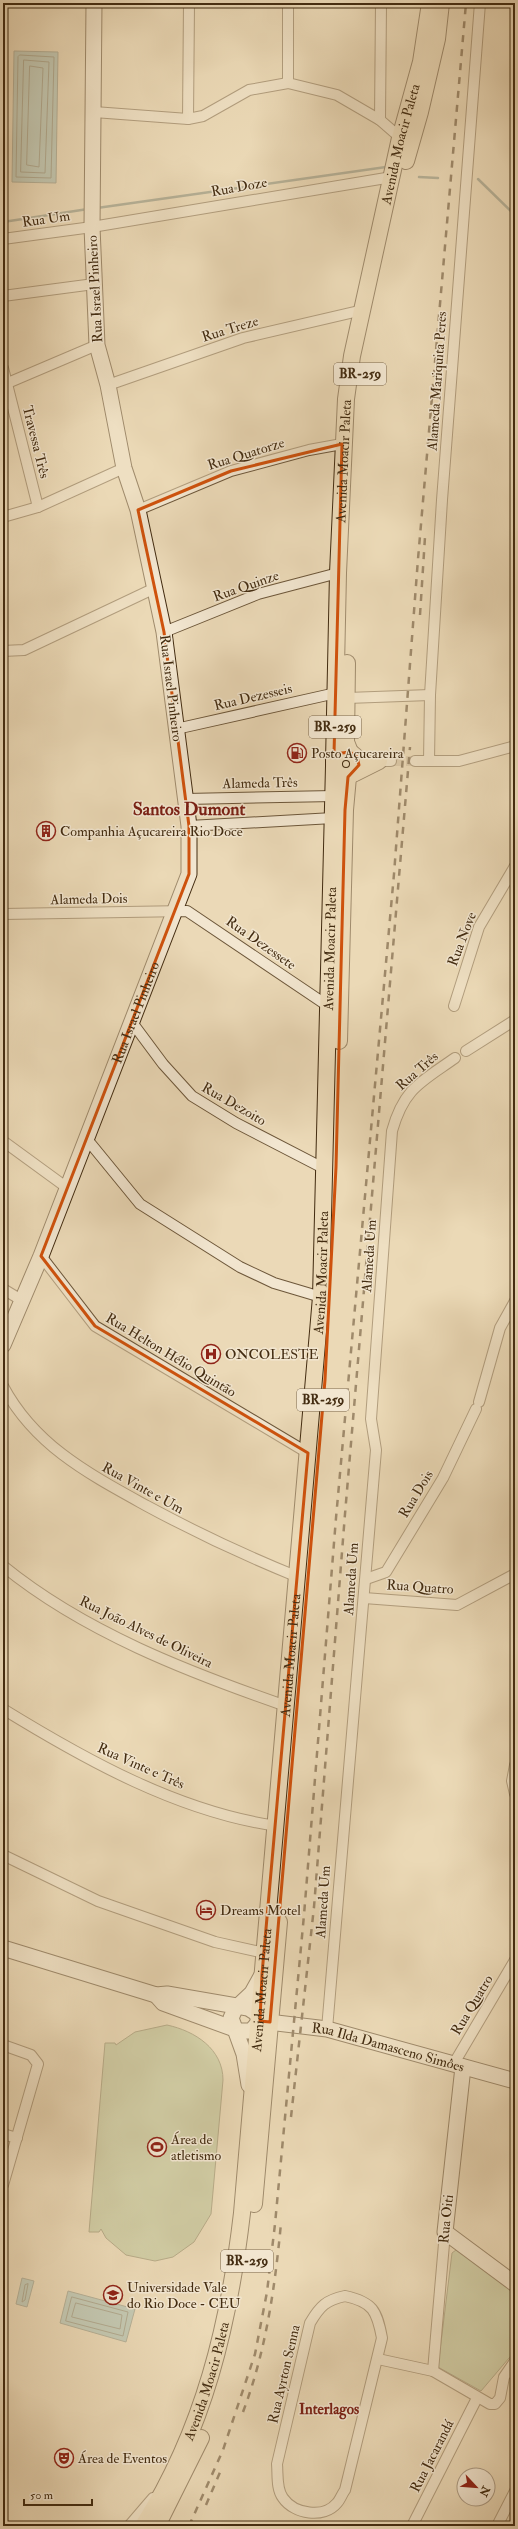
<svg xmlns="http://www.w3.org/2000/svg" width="518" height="2529" font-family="'IM FELL Double Pica',serif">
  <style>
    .green { fill: #b3c092; stroke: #7b7652 }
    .water { fill: #99bab3; stroke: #778172 }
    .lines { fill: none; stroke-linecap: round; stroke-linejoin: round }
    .shore { stroke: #6e7362; stroke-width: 1 }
    .stream { stroke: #778172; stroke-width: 2.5 }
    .street-tunnel { stroke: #c9b696; stroke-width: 10; stroke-dasharray: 10 5; stroke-linecap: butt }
    .street-casing { stroke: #6d573a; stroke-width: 12 }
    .secondary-casing { stroke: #432c11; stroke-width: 17 }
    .primary-casing { stroke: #432c11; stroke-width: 18 }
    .street { stroke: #f2e6d0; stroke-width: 10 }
    .secondary { stroke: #f2e6d0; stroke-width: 15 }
    .primary { stroke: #ebd9b7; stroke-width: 16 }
    .rail { stroke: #432c11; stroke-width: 2.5; stroke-dasharray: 7 7; stroke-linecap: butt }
    .marked { fill: none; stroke: #cf520d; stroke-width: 3; stroke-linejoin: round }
    .labels { text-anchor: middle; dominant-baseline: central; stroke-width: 3; stroke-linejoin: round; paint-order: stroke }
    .shield { fill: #f2e6d0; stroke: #78644a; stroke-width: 1 }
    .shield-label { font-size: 13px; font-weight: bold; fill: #432c11 }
    .street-label { font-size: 14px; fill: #432c11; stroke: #f2e6d0 }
    .poi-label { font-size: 14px; fill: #432c11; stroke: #f2e6d0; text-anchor: start }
    .neighbourhood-label { font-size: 15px; font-weight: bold; fill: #7a1f14; stroke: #f2e6d0 }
    .district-label { font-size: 18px; font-weight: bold; fill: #7a1f14; stroke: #f2e6d0 }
  </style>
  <rect width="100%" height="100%" fill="#ebd9b7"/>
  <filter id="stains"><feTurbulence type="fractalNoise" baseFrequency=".005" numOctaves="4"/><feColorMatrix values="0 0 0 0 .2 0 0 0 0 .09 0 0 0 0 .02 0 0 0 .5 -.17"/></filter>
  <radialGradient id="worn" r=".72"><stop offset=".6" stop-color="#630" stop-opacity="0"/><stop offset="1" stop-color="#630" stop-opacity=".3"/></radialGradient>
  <g class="green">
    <path d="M167 2025C195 2031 223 2049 223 2080L211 2214 194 2242 173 2257 155 2261 126 2255 106 2238 101 2229 99 2232H89L105 2043H115L116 2045 135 2032Z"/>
    <polygon points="460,2247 515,2287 515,2351 481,2391 438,2367 452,2253"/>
  </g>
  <g class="water">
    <polygon points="14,51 58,52 56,183 12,182"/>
    <polygon points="22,2278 34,2281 27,2307 16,2304"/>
    <polygon points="68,2291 135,2309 126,2342 60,2323"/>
  </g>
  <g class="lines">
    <g class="shore">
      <polygon points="20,55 54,57 51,178 16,177 18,57"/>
      <polygon points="24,60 49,62 45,173 21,172"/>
      <polygon points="30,66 43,68 39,167 27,165"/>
      <polygon points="28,2284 25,2300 22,2302 25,2285"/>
      <polygon points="72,2297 128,2312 123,2336 66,2321"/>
      <polygon points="76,2303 122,2315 120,2329 72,2317"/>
    </g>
    <g class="stream">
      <polyline points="419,177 438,178"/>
      <polyline points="478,179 515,215"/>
      <polyline points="97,208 386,167"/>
      <polyline points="3,222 88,209"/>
    </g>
    <polyline class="street-tunnel" points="391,761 415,761"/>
    <defs>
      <g id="street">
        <polyline points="288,83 288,3"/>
        <polyline points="94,112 188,119 203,116 249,90 288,83 337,95 380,120 403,140"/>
        <polyline points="188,119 189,3"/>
        <polyline points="380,120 381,3"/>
        <polyline points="3,239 92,227 392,177"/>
        <polyline points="3,296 94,284"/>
        <polyline points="3,368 38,507"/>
        <polyline points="3,385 97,345"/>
        <polyline points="108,385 243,338 363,310"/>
        <polyline points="138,510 231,471 309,450 342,444"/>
        <polyline points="3,517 38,507 124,468"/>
        <polyline points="164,632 258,594 338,573"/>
        <polyline points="3,651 24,650 155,588"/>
        <polyline points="347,698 430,695"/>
        <polyline points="176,729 336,693"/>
        <polyline points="379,761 391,761"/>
        <polyline points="415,761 459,761 515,746"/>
        <polyline points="429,761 430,695 442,500 480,3"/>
        <polyline points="186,799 334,796"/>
        <polyline points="189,826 333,818"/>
        <polyline points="3,914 187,911 328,1006"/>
        <polyline points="454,1006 479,927 515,866"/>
        <polyline points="131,1021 163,1064 192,1096 236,1123 325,1169"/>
        <polyline points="466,1051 515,1020"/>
        <polyline points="86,1138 140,1204 240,1267 274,1283 321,1297"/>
        <polyline points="3,1141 66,1187"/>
        <polyline points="41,1256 95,1326 308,1453"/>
        <polyline points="3,1289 23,1301"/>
        <path d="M3 1386C35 1446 89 1474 147 1506 197 1533 246 1556 298 1577"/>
        <polyline points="479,1402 500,1328 515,1301"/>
        <path d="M3 1566C84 1632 188 1672 286 1706"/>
        <polyline points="366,1579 386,1572 443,1478 476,1409"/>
        <polyline points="364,1598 457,1605 515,1574"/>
        <path d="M3 1709C86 1760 179 1812 277 1826"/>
        <polyline points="515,1765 512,1781 515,1794"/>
        <polyline points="3,1855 98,1901 215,1942 265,1953"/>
        <path d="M327 2029 376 1450 371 1419 392 1131C404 1088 421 1082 455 1058"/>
        <polyline points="3,2045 31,2055 38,2064 3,2185"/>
        <polyline points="453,2065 515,1960"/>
        <polyline points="3,2134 17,2138"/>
        <path d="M345 2296C373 2302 377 2311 382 2338L345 2490C342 2494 340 2500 337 2503 324 2519 294 2514 283 2498 276 2489 278 2474 277 2464L310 2323C320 2306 326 2300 345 2296Z"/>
        <polyline points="378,2359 433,2371 490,2404 495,2404 500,2398 504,2377 515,2361"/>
        <polyline points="433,2371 445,2232"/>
        <polyline points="129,2526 153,2498"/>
        <polyline points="412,2526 477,2398"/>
        <polyline points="497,2526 515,2491"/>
      </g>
      <g id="secondary">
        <path id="s1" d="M3 1345 41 1256 189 874V826L164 632 138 510 124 468 108 385 97 345 92 227 94 3"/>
        <polyline points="3,1948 156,1995 167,1994 248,2008 256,2013 260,2021"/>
        <polyline points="156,1995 163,2003 240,2031 251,2031 260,2021"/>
        <path id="s2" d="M260 2021 327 2029 515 2081"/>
        <polyline points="463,2067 445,2232 515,2284"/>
        <polyline points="249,2085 244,2054 231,2018 235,2009 252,1993 262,1975"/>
      </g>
      <g id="primary">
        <polyline points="406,161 420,112 437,39 441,3"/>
        <polyline points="347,663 346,742 350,752"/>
        <circle cx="346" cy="764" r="12"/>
        <path id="s3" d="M334 761 338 573 346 399 352 356 400 138 421 62 430 3"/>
        <polyline points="355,773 379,761"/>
        <polyline points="339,1041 345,810 348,777"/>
        <polyline points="254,2204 279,1922"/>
        <path id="s4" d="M143 2526C204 2429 229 2325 242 2213L321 1297 334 766"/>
        <polyline points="157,2526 201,2438"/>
      </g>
    </defs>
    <use href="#street" class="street-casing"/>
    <use href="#secondary" class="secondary-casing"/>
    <use href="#primary" class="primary-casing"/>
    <use href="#street" class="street"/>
    <use href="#secondary" class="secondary"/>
    <use href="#primary" class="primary"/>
    <g class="rail">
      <polyline points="420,615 425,537"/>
      <polyline points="291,2117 314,1907 345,1514 410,747"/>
      <path d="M243 2412C266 2351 275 2287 281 2223"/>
      <polyline points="206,2505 221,2470"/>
      <polyline points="189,2526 223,2450 255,2354 267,2292 275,2224 304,1915 336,1518 394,874 418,559 466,3"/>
    </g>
  </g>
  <path d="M0 0H518V2529H0ZM342 444 334 754 350 752 357 757 359 765 348 777 345 810 336 1167 325 1380 270 2022 260 2021 262 1974 308 1453 95 1326 41 1256 189 874V826L164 632 138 510 231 471Z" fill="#ebd9b7" fill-opacity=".55" fill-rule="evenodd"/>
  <path class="marked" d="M342 444 334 754 350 752 357 757 359 765 348 777 345 810 336 1167 325 1380 270 2022 260 2021 262 1974 308 1453 95 1326 41 1256 189 874V826L164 632 138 510 231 471Z"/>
  <defs>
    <symbol id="fuel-ring" viewBox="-11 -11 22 22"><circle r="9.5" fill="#f2e6d0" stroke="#8f2418" stroke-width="1.5"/><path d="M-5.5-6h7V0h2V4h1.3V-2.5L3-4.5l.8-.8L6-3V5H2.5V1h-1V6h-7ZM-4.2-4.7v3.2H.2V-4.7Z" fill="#8f2418"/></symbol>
    <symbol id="building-ring" viewBox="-11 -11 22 22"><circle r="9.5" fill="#f2e6d0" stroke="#8f2418" stroke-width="1.5"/><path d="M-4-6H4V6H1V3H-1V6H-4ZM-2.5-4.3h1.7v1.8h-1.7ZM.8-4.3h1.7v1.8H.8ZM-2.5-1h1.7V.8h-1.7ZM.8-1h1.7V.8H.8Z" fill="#8f2418"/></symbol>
    <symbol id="hospital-ring" viewBox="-11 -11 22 22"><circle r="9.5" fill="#f2e6d0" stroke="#8f2418" stroke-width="1.5"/><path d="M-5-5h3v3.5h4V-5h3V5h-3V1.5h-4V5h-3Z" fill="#8f2418"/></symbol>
    <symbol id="hotel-ring" viewBox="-11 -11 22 22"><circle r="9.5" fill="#f2e6d0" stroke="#8f2418" stroke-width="1.5"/><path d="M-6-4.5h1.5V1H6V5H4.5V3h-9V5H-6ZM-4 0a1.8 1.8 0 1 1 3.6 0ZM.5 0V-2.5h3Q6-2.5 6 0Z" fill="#8f2418"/></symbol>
    <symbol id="stadium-ring" viewBox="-11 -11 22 22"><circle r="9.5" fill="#f2e6d0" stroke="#8f2418" stroke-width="1.5"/><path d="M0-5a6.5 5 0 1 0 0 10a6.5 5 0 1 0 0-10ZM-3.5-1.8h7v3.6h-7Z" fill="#8f2418"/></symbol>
    <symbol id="university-ring" viewBox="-11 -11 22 22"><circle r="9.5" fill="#f2e6d0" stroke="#8f2418" stroke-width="1.5"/><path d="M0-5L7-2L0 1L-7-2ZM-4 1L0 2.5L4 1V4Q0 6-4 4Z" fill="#8f2418"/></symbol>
    <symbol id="theatre-ring" viewBox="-11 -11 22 22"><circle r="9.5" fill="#f2e6d0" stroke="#8f2418" stroke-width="1.5"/><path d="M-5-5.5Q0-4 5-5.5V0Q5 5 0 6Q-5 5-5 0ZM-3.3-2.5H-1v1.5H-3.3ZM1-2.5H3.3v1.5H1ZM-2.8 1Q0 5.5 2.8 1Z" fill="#8f2418"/></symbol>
  </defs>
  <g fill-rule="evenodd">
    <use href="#fuel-ring" x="286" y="742" width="22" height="22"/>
    <use href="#building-ring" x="35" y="820" width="22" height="22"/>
    <use href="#hospital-ring" x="200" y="1343" width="22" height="22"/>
    <use href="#hotel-ring" x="195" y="1899" width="22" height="22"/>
    <use href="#stadium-ring" x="146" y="2136" width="22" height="22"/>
    <use href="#university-ring" x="102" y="2284" width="22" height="22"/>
    <use href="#theatre-ring" x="53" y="2447" width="22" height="22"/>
  </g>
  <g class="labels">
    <g class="shield">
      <rect x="334" y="363" width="52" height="22" rx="3"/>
      <rect x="309" y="716" width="52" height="22" rx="3"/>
      <rect x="297" y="1389" width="52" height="22" rx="3"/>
      <rect x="221" y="2250" width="52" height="22" rx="3"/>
    </g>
    <g class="shield-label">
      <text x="360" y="374">BR-259</text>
      <text x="335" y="727">BR-259</text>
      <text x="323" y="1400">BR-259</text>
      <text x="247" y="2261">BR-259</text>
    </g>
    <g class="street-label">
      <text stroke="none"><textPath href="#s3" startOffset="623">Avenida Moacir Paleta</textPath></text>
      <text transform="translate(239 187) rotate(-10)">Rua Doze</text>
      <text transform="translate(46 219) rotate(-8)">Rua Um</text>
      <text transform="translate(95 289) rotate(-93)">Rua Israel Pinheiro</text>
      <text transform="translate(230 329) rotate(-17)">Rua Treze</text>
      <text transform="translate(437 381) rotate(-86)">Alameda Mariquita Peres</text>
      <text transform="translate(36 442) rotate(76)">Travessa Três</text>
      <text transform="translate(246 454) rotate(-17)">Rua Quatorze</text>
      <text stroke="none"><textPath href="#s3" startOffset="300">Avenida Moacir Paleta</textPath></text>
      <text transform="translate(246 586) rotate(-19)">Rua Quinze</text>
      <text transform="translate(171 688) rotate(83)">Rua Israel Pinheiro</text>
      <text transform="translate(253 697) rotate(-13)">Rua Dezesseis</text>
      <text transform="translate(260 783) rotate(-1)">Alameda Três</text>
      <text transform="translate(89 899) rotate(-1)">Alameda Dois</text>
      <text transform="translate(462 939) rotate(-69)">Rua Nove</text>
      <text transform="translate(261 943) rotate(35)">Rua Dezessete</text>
      <text stroke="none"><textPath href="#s4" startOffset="1599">Avenida Moacir Paleta</textPath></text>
      <text stroke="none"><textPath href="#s1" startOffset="358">Rua Israel Pinheiro</textPath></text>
      <text transform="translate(417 1071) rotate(-41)">Rua Três</text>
      <text transform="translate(234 1104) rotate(30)">Rua Dezoito</text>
      <text transform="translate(369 1256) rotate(-86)">Alameda Um</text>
      <text stroke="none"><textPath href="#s4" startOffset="1275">Avenida Moacir Paleta</textPath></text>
      <text transform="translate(171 1355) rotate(31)">Rua Helton Hélio Quintão</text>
      <text transform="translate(143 1488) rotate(29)">Rua Vinte e Um</text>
      <text transform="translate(416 1494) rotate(-59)">Rua Dois</text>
      <text transform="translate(351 1579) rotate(-86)">Alameda Um</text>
      <text transform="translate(420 1587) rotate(4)">Rua Quatro</text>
      <text transform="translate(146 1632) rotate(26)">Rua João Alves de Oliveira</text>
      <text stroke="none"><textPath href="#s4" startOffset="891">Avenida Moacir Paleta</textPath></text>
      <text transform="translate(141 1766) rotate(24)">Rua Vinte e Três</text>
      <text transform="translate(323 1902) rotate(-86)">Alameda Um</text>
      <text stroke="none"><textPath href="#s4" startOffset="555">Avenida Moacir Paleta</textPath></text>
      <text transform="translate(472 2005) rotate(-59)">Rua Quatro</text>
      <text stroke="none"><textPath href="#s2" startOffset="131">Rua Ilda Damasceno Simôes</textPath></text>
      <text transform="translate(446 2219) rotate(-84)">Rua Oiti</text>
      <text transform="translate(284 2374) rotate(-77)">Rua Ayrton Senna</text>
      <text stroke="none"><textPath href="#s4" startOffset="159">Avenida Moacir Paleta</textPath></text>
      <text transform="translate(432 2456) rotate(-63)">Rua Jacarandá</text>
    </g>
    <g class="poi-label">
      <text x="311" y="753">Posto Açucareira</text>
      <text x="60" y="831">Companhia Açucareira Rio Doce</text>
      <text x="225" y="1354">ONCOLESTE</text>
      <text x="220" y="1910">Dreams Motel</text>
      <text x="171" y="2139">Área de<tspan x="171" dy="16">atletismo</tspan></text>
      <text x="127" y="2287">Universidade Vale<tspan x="127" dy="16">do Rio Doce - CEU</tspan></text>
      <text x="78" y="2458">Área de Eventos</text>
    </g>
    <g class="neighbourhood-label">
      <text x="329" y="2409">Interlagos</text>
    </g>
    <g class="district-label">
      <text x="189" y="809">Santos Dumont</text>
    </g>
  </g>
  <rect width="518" height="2529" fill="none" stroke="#ebd9b7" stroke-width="16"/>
  <rect x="4" y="4" width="510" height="2521" fill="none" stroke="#432c11" stroke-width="2"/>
  <rect x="8" y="8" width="502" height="2513" fill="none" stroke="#432c11"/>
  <g transform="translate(476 2487) rotate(116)"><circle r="19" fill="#f2e6d0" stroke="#ac9c84"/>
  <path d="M0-3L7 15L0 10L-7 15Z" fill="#8f2418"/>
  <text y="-6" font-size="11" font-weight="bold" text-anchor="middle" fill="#432c11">N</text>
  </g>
  <path d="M24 2499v6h68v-6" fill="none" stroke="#432c11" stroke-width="2"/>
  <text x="30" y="2499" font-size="12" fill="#432c11" stroke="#f2e6d0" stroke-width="3" paint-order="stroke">50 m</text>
  <rect width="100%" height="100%" filter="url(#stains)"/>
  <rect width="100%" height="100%" fill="url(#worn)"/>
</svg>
